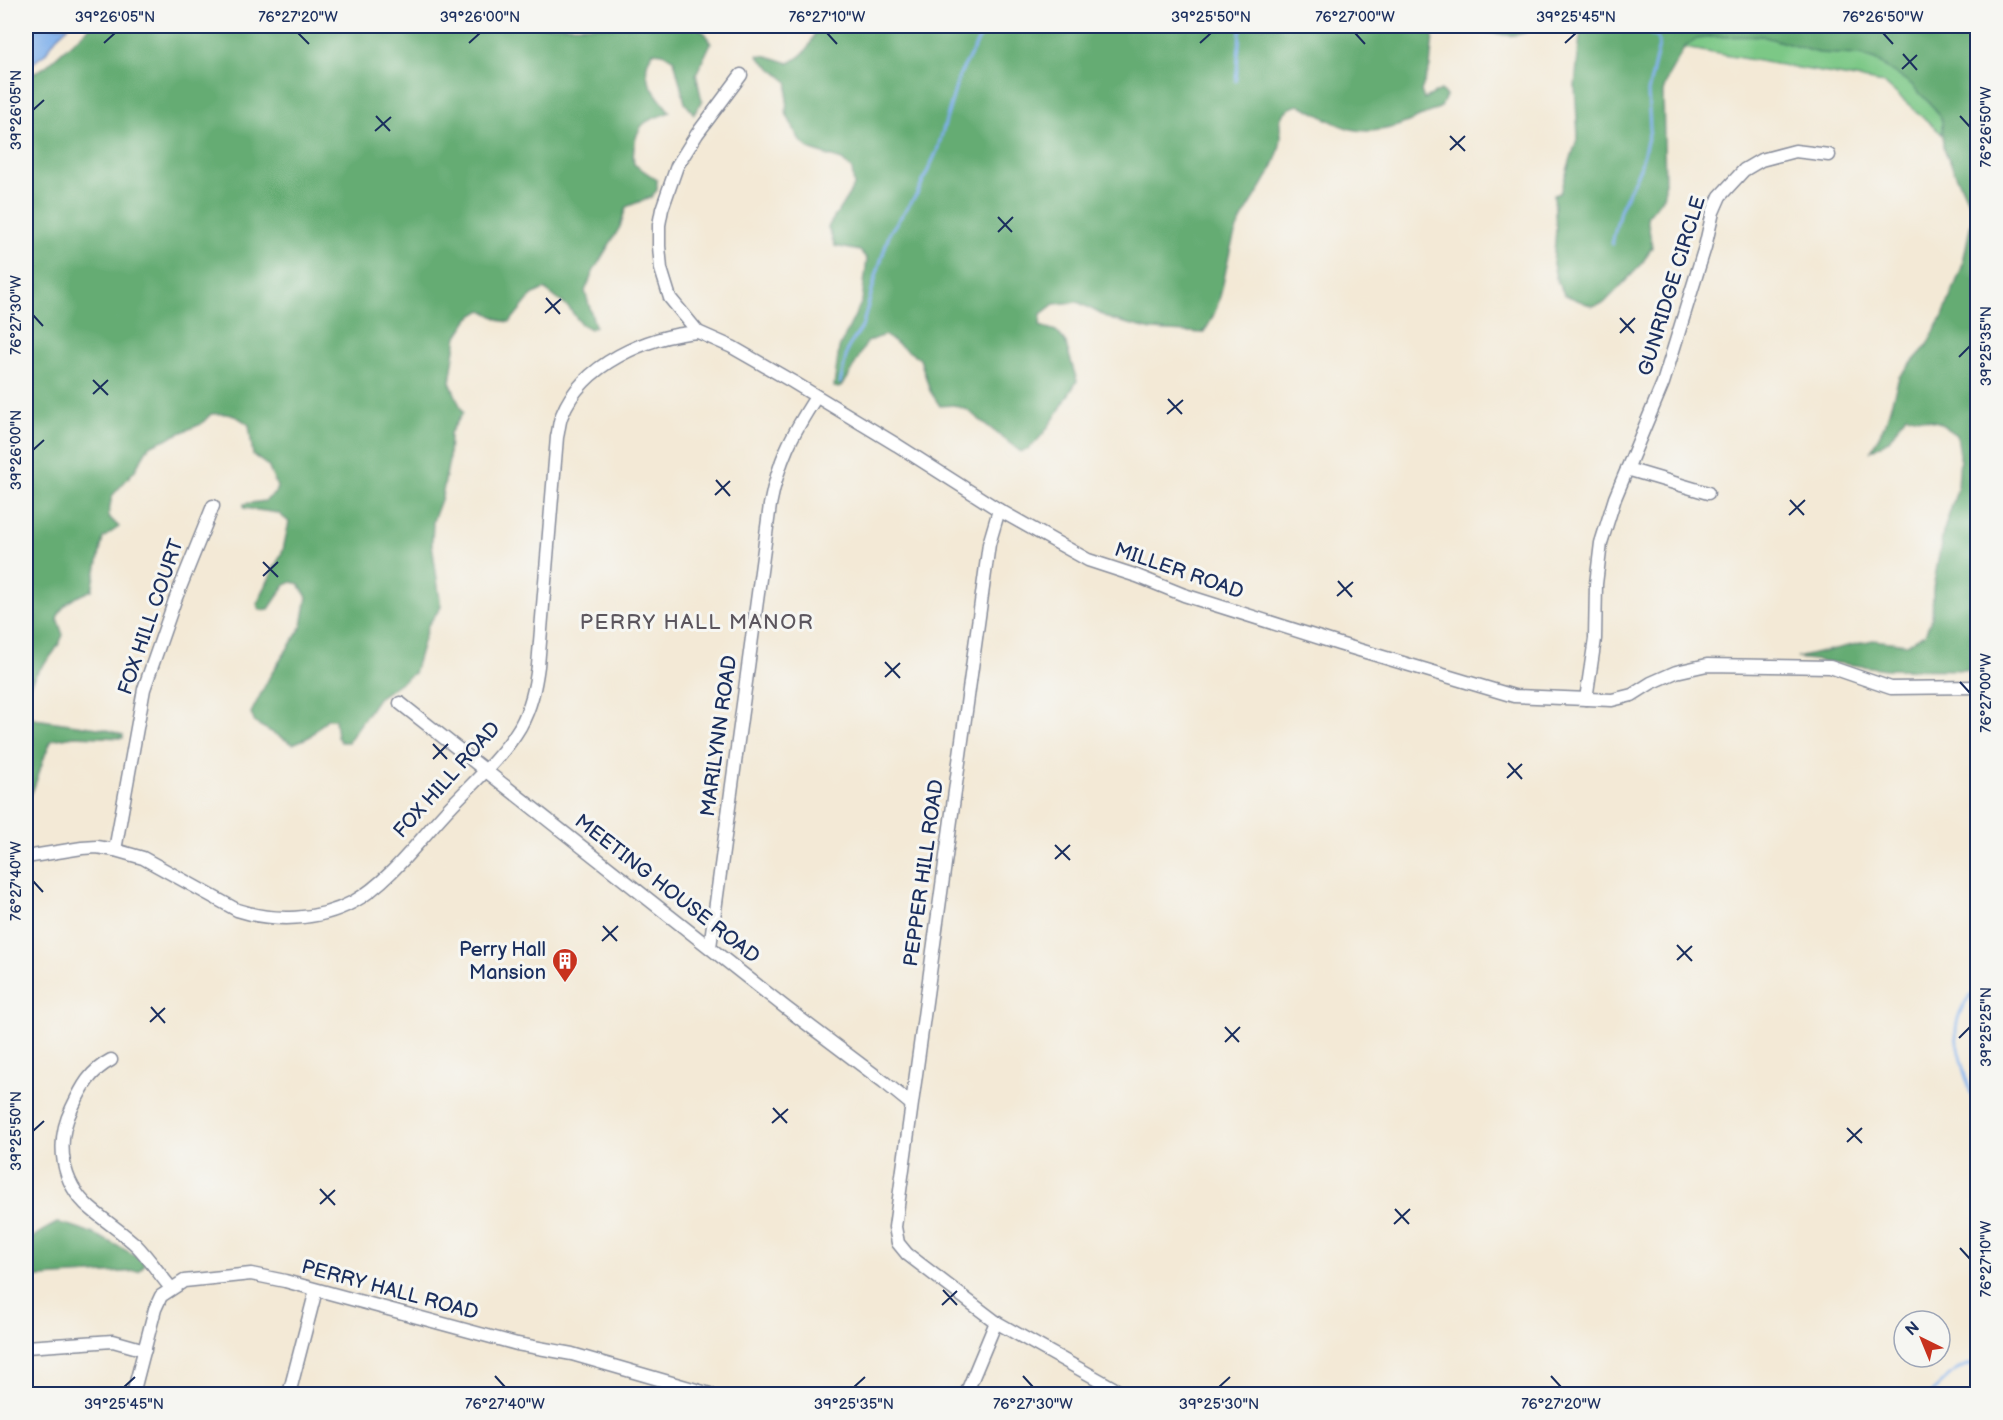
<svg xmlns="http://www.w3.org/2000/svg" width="2003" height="1420" font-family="'Balsamiq Sans',sans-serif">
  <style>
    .green { fill: #7cc886; stroke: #4c7c72; stroke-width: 1.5 }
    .forest { fill: #65ac73; stroke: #406e68; stroke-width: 1.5 }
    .water { fill: #80b0eb; stroke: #4e70a4; stroke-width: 1.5 }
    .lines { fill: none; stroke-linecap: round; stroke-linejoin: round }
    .stream { stroke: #80b0eb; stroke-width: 3 }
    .minor-casing { stroke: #878c9a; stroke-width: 15 }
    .minor { stroke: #fff; stroke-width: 12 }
    .ticks { fill: none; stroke: #1b2f5e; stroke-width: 2 }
    .labels { text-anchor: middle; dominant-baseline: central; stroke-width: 6; stroke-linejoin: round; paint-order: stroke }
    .street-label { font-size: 20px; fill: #1b2f5e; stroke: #f6f6f2 }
    .poi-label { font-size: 20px; fill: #1b2f5e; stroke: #f6f6f2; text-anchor: end }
    .neighbourhood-label { font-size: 21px; letter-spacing: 1.5px; fill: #5c565e; stroke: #f6f6f2 }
    .neatline { fill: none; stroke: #1b2f5e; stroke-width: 2 }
    .ticks-label { font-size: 15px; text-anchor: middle; fill: #1b2f5e }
  </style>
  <rect width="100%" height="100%" fill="#f6f6f2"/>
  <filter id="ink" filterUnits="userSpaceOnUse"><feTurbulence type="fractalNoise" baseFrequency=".0167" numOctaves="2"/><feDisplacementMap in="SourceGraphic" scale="12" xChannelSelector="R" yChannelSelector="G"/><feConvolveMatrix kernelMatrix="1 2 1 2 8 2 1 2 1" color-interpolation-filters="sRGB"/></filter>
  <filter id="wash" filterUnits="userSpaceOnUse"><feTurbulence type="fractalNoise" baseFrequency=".008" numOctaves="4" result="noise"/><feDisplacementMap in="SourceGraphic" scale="24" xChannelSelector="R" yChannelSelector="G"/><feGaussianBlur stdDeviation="1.35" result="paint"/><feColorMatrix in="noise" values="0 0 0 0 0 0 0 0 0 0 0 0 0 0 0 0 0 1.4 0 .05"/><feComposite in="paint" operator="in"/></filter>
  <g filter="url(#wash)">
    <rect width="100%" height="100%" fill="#f3e9d6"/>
    <polygon class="green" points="1977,26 1966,155 1884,83 1672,46 1677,30"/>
    <g class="forest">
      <path d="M91 26H695L706 34 711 43 696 74 702 101 694 114 685 103 674 60 663 53 653 52C636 75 656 94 670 112 663 115 653 118 646 122 635 130 632 151 634 164L657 180V190L651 197 626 207 620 227 594 270 585 291 595 326 590 329 581 324 569 308 544 289 532 295 510 322 502 321 482 310 469 318 457 336 450 382 463 413 450 433 449 460 442 497 433 521 432 544 441 607 428 625 414 673 378 698 348 742H341L337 737 335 719H327L309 737 293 744 255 723 251 713 270 676 302 626 307 597 299 584 292 582 285 585 269 609 260 610 257 604 283 550 289 522 278 513 244 508V504L265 501 275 493 277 487 268 466 253 455 249 425C236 414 227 413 211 414L201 424 149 446 135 470 112 496 108 516 119 527 103 538 92 590C76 597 64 601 57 618L63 635C51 668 18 674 29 716L35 719 105 729 123 735V738L74 736 52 740C40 760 39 784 26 803V78L45 67Z"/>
      <path d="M817 26H1437L1433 36 1430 67 1421 91 1424 99 1441 90 1446 96 1441 107C1413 120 1383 137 1351 129 1334 125 1316 112 1300 105 1292 106 1282 111 1280 121 1279 126 1282 133 1281 139 1277 172 1250 200 1237 229 1223 262 1226 304 1203 333L1152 330 1110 319 1078 302 1054 304 1041 314 1040 326 1056 331 1065 341 1077 381C1066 398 1040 448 1021 452L967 410 954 405 940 406 930 391 920 359 884 335 867 342 847 379 839 388 834 387 839 348 862 301 867 259 860 251 835 246 828 227 854 186 852 169 842 160 811 150 800 141 786 113 788 82 759 58 758 55 767 56 789 63C808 53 811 45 817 26Z"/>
      <path d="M1480 26H1537C1519 39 1506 36 1485 32Z"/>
      <polygon points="1581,26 1977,26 1977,670 1886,669 1797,658 1873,640 1907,644 1925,634 1932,617 1933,588 1943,533 1958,487 1960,455 1957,435 1938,422 1906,415 1889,440 1871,451 1886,422 1899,377 1925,348 1943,316 1962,267 1972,218 1970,205 1943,147 1942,120 1935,109 1911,84 1875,60 1860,55 1819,53 1762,36 1712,37 1697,39 1685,47 1668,77 1663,92 1665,188 1663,197 1647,217 1652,247 1641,265 1604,303 1592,306 1565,295 1557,282 1553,264 1556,230 1554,195 1560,193 1578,136 1575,86"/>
      <path d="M57 1223C87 1227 114 1245 141 1258L145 1264 139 1271 26 1278C25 1241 23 1241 57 1223Z"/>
    </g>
    <polygon class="water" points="26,26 69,26 56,38 45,54 26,68"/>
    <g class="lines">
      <g class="stream">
        <polyline points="1236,81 1240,33 1243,26"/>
        <polyline points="1612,244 1620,210 1640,168 1650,130 1648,92 1659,45 1657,37 1650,34 1651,26"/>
        <polyline points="840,383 848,348 862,327 876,276 890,232 917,194 937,151 959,76 986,26"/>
        <path d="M1978 989C1965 998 1957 1015 1956 1030 1955 1050 1971 1094 1978 1114"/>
        <polyline points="1930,1394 1957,1369 1978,1361"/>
      </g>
    </g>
  </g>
  <g filter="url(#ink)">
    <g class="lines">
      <defs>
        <g id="minor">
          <polyline points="741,75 697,134 677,166 662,209 659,225 659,246 661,269 670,298 698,332 732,347 793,382 897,445 999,510 1088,560 1137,576 1184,595 1339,644 1514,696 1612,700 1632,695 1651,683 1676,672 1707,665 1830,667 1891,688 1978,687"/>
          <polyline points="1627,469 1708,493"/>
          <polyline points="999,510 989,544 895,1227 898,1243 907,1254 996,1322 1124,1394"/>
          <polyline points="1586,699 1595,639 1596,584 1601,543 1615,498 1663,383 1705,247 1713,212 1720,196 1744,170 1761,160 1795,151 1829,155"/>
          <polyline points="400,703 786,1008 884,1082 911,1104"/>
          <polyline points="115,850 144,689 175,600 213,506"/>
          <path d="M26 857 82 848 97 847 115 850 143 858 237 910C274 922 318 921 353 902 391 881 421 837 451 806 474 782 503 756 520 727 531 707 535 688 538 666L557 437C559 430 559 421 562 415 582 364 648 336 698 332"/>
          <path d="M710 947 770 505C779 459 791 436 816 397"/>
          <path d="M111 1060C90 1071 82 1087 72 1108 55 1142 61 1183 90 1208 105 1221 122 1232 136 1245 149 1258 159 1274 171 1288"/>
          <polyline points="26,1347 113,1341 145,1350"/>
          <polyline points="133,1394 155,1309 161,1296 184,1281 251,1274 285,1281 517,1344 572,1354 710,1394"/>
          <polyline points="289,1394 316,1290"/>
          <polyline points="966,1394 996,1322"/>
        </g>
      </defs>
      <use href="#minor" class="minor-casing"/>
      <use href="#minor" class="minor"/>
    </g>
  </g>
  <path class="ticks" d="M298 33 309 44M827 33 837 44M1355 33 1365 44M1883 33 1893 44M104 43 115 33M469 43 480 33M1200 43 1211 33M1565 43 1576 33M1903 54 1917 70M1902 69 1917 55M33 110 44 100M376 116 390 131M1960 116 1970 127M375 131 391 117M1450 136 1465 151M1450 150 1465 136M998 217 1012 232M998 232 1013 217M546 298 560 314M545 313 561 299M33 315 43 326M1620 318 1634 333M1620 333 1635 318M1959 357 1970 346M93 380 108 395M93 394 108 380M1168 399 1182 414M1167 414 1183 400M33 450 44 440M716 480 730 496M715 495 730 481M1790 500 1804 515M1789 515 1805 500M263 562 278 577M263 576 278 562M1338 581 1352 597M1337 596 1353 582M885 662 900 678M885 677 900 663M1960 682 1970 693M433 744 447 759M433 759 448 744M1508 763 1522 779M1507 778 1522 764M1055 845 1070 860M1055 859 1070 845M33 881 43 892M603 926 617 941M602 941 618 926M1677 945 1692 961M1677 960 1692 946M151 1007 165 1023M150 1022 165 1008M1225 1027 1239 1042M1959 1038 1970 1027M1225 1042 1240 1027M773 1108 787 1123M772 1123 788 1109M1847 1128 1862 1143M33 1131 44 1121M1847 1142 1862 1128M320 1189 335 1205M320 1204 335 1190M1395 1209 1409 1224M1394 1224 1410 1209M1960 1248 1970 1259M943 1290 957 1305M942 1305 957 1291M495 1376 505 1387M1023 1376 1033 1387M1551 1376 1561 1387M124 1387 135 1377M854 1387 865 1377M1219 1387 1230 1377"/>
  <defs>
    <symbol id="building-pin" viewBox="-11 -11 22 30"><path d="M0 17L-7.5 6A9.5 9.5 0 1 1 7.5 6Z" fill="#c8321e" stroke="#f6f6f2"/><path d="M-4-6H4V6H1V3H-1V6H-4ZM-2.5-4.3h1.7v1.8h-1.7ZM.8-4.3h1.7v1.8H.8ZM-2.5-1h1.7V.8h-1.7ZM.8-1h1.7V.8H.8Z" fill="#fff"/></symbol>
  </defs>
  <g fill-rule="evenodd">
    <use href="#building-pin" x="550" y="946" width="30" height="40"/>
  </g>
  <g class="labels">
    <g class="street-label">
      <text transform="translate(1672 286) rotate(-73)">GUNRIDGE CIRCLE</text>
      <text transform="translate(1179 571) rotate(19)">MILLER ROAD</text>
      <text transform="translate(151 617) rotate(-71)">FOX HILL COURT</text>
      <text transform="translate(719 736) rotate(-82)">MARILYNN ROAD</text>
      <text transform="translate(447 780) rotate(-48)">FOX HILL ROAD</text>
      <text transform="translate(924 873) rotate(-82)">PEPPER HILL ROAD</text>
      <text transform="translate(667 889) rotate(38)">MEETING HOUSE ROAD</text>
      <text transform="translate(390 1290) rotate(15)">PERRY HALL ROAD</text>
    </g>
    <g class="poi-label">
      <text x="546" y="950">Perry Hall<tspan x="546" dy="23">Mansion</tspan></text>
    </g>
    <g class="neighbourhood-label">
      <text x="697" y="622">PERRY HALL MANOR</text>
    </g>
  </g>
  <rect width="2003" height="1420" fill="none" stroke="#f6f6f2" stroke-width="66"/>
  <g transform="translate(1922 1339) rotate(317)"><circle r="28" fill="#f6f6f2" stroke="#9ea6b7" stroke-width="1.5"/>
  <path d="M0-4.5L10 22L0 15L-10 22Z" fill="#c8321e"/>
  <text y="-9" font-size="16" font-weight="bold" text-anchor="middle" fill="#1b2f5e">N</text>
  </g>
  <rect x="33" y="33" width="1937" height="1354" class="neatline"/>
  <g class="ticks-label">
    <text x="115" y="22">39°26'05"N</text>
    <text x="298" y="22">76°27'20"W</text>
    <text x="480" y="22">39°26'00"N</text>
    <text x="827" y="22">76°27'10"W</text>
    <text x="1211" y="22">39°25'50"N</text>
    <text x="1355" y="22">76°27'00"W</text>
    <text x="1576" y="22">39°25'45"N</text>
    <text x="1883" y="22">76°26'50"W</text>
    <text transform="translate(16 110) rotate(-90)" y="5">39°26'05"N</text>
    <text transform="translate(1986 127) rotate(-90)" y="5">76°26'50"W</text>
    <text transform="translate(16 315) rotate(-90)" y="5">76°27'30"W</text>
    <text transform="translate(1986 346) rotate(-90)" y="5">39°25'35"N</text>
    <text transform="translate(16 450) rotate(-90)" y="5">39°26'00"N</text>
    <text transform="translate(1986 693) rotate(-90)" y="5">76°27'00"W</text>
    <text transform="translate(16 881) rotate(-90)" y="5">76°27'40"W</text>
    <text transform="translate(1986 1027) rotate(-90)" y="5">39°25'25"N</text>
    <text transform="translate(16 1131) rotate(-90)" y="5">39°25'50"N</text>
    <text transform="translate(1986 1259) rotate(-90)" y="5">76°27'10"W</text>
    <text x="124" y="1409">39°25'45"N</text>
    <text x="505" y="1409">76°27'40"W</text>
    <text x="854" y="1409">39°25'35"N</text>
    <text x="1033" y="1409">76°27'30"W</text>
    <text x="1219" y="1409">39°25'30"N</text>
    <text x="1561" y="1409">76°27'20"W</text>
  </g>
</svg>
